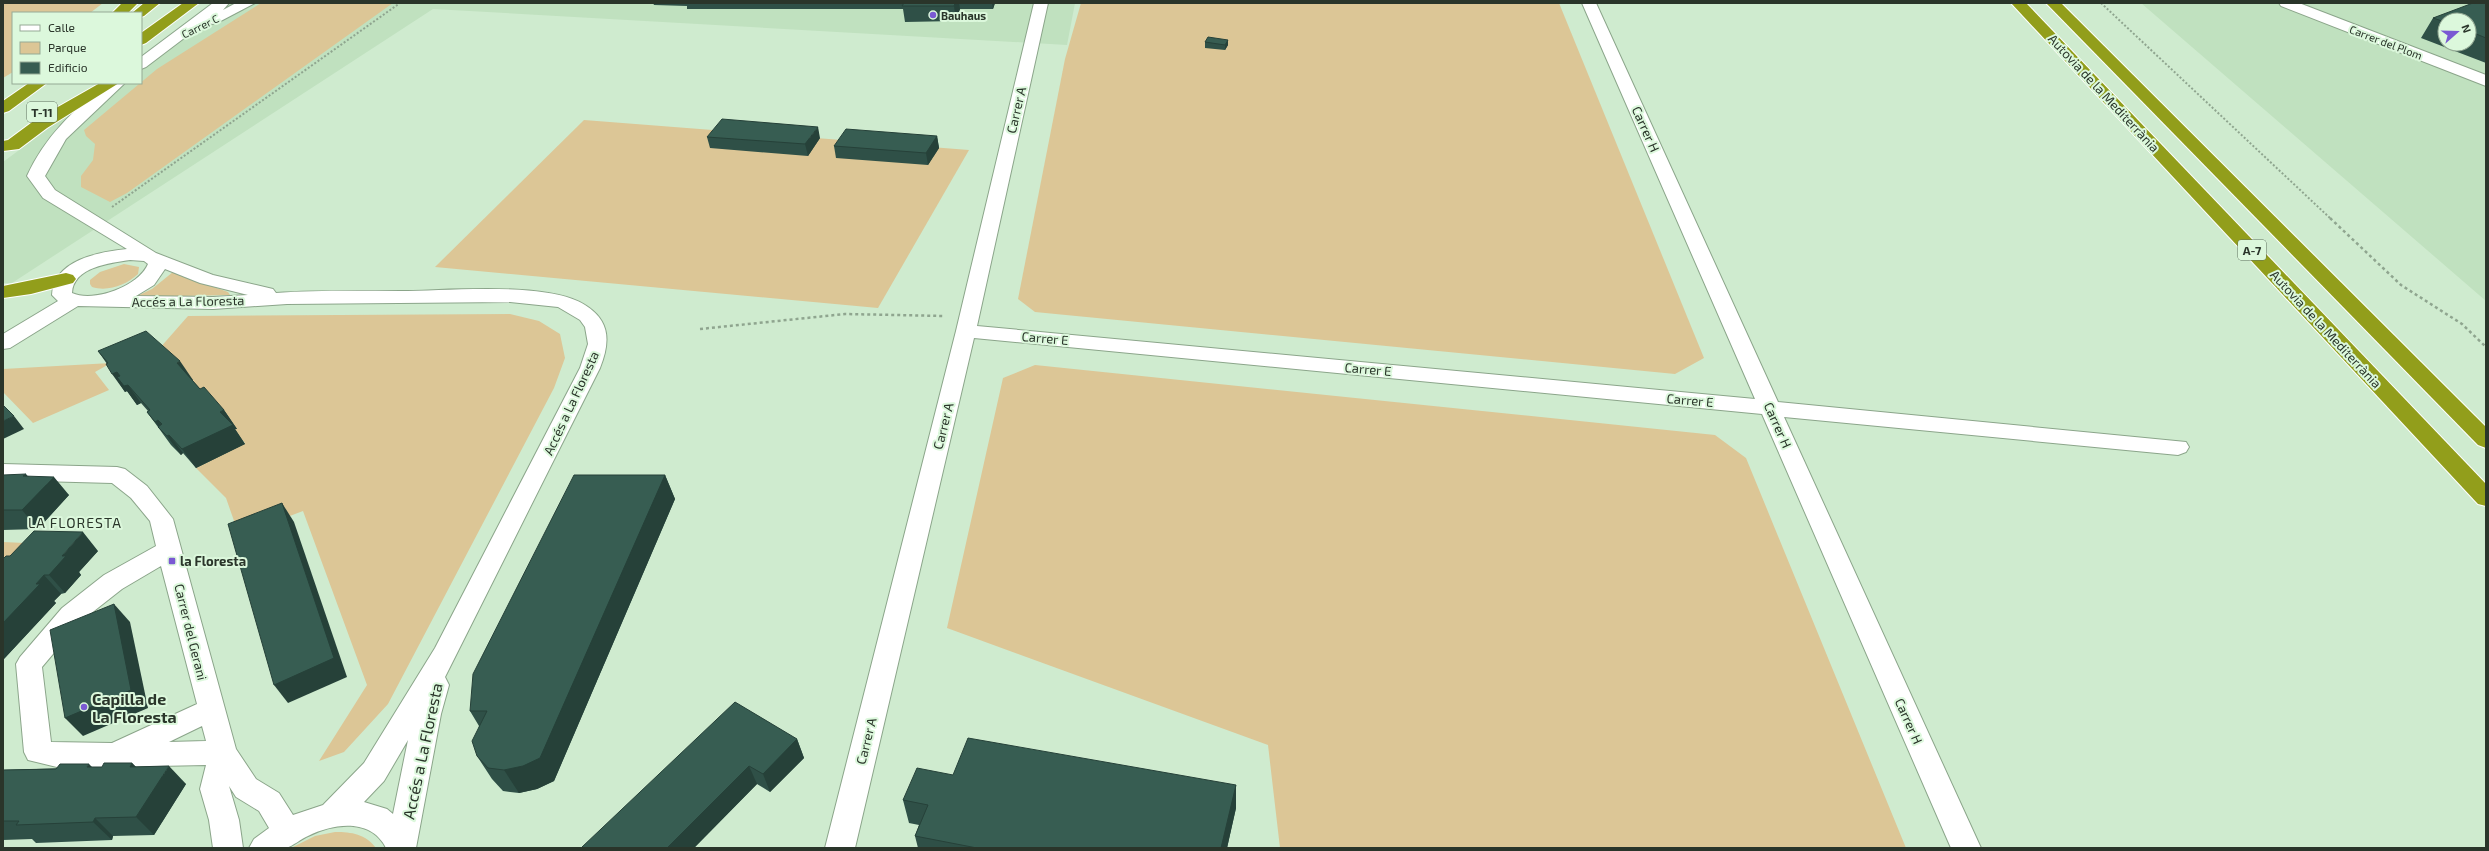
<svg xmlns="http://www.w3.org/2000/svg" width="2489" height="851" font-family="'Exo 2',sans-serif">
  <style>
    .built { fill: #c0e1bf; fill-rule: evenodd }
    .green { fill: #dcc696 }
    .lines { fill: none; stroke-linecap: round; stroke-linejoin: round }
    .minor-casing { stroke: #8ba58a; stroke-width: 2 }
    .highway-casing { stroke: #fff; stroke-width: 2 }
    .path-far1 { stroke: #8fa58f; stroke-width: 2; stroke-dasharray: 2 2; stroke-linecap: butt }
    .path { stroke: #8fa58f; stroke-width: 2.5; stroke-dasharray: 3 3; stroke-linecap: butt }
    .minor { fill: #fff; fill-rule: evenodd }
    .highway { fill: #929e1b; fill-rule: evenodd }
    .wall { fill: #2f5047; fill-rule: evenodd }
    .shaded-wall { fill: #264139 }
    .building { fill: #375d52; stroke: #264139 }
    .poi-dot { fill: #7a59d3; stroke: #dcf8dc; stroke-width: 1.5 }
    .labels { text-anchor: middle; dominant-baseline: central; stroke-width: 4; stroke-linejoin: round; paint-order: stroke }
    .far-poi-label { font-size: 11px; font-weight: bold; fill: #2a352a; stroke: #dcf8dc; text-anchor: start }
    .far-street-label { font-size: 11px; fill: #2a352a; stroke: #dcf8dc }
    .shield { fill: #dcf8dc; stroke: #5f705f; stroke-width: 1 }
    .shield-label { font-size: 12px; font-weight: bold; fill: #2a352a }
    .street-label { font-size: 13px; fill: #2a352a; stroke: #dcf8dc }
    .poi-label { font-size: 13px; font-weight: bold; fill: #2a352a; stroke: #dcf8dc; text-anchor: start }
    .neighbourhood-label { font-size: 14px; letter-spacing: 1px; fill: #2a352a; stroke: #dcf8dc }
    .near-poi-label { font-size: 16px; font-weight: bold; fill: #2a352a; stroke: #dcf8dc; text-anchor: start }
    .near-street-label { font-size: 16px; fill: #2a352a; stroke: #dcf8dc }
  </style>
  <rect width="100%" height="100%" fill="#cfebcf"/>
  <g class="built">
    <polygon points="219,3 1075,3 1067,45 433,9 12,283 3,283 3,162 110,83 141,83 141,60"/>
    <path d="M2141 3H2486V301ZM2445 20H2469V44H2445Z"/>
  </g>
  <g class="green">
    <polygon points="3,3 103,3 90,13 13,13 13,72 3,78"/>
    <polygon points="261,3 393,3 127,193 110,202 81,187 81,176 93,160 95,144 86,136 84,130 157,69"/>
    <polygon points="1081,3 1559,3 1704,358 1675,374 1035,312 1018,299 1065,59"/>
    <polygon points="584,120 969,150 878,308 435,267"/>
    <path d="M124 264 139 267 138 274C126 285 108 292 92 287L90 284V280L100 272Z"/>
    <polygon points="173,272 228,292 230,295 135,297 152,289"/>
    <polygon points="510,314 539,321 560,334 565,358 554,388 388,704 344,752 319,761 367,685 303,511 239,535 226,498 196,468 245,443 233,430 236,428 212,407 159,349 188,316"/>
    <polygon points="111,363 95,372 109,390 33,423 3,392 3,369"/>
    <polygon points="1035,365 1715,435 1746,458 1906,848 1280,848 1268,745 947,628 1003,378"/>
    <polygon points="3,542 25,543 3,582"/>
    <path d="M335 832C352 832 365 834 376 848H291L315 836Z"/>
  </g>
  <g class="lines">
    <defs>
      <g id="minor">
        <polygon points="213,3 229,3 223,10 236,3 255,3 215,24 204,23 146,67 141,69 141,57"/>
        <polygon points="1034,3 1048,3 977,326 1755,399 1582,3 1596,3 1778,402 2186,442 2189,447 2186,452 2178,455 1784,417 1981,848 1951,848 1762,414 974,338 855,848 825,848 956,331"/>
        <polygon points="2279,3 2299,3 2486,75 2486,86 2281,6"/>
        <path d="M107 83H125L66 139 45 176 55 190 156 253 213 275 273 289 276 293C317 290 359 291 400 291 446 291 548 281 585 305 611 321 610 343 600 368L445 677 449 685 441 714 416 848H386C371 818 334 823 308 836 301 839 293 846 286 848 275 851 260 848 249 848L254 839 269 828 259 811 236 797 229 786 239 820 243 848H213L209 820 200 789 206 765 61 768 28 760 24 752 16 664 20 657 62 608 104 575 156 546 150 521 131 498 112 483 3 480V464L117 467 125 469 147 486 173 519 236 749 256 779 279 793 293 815 323 805 364 763 435 648 580 368 588 344 585 327 580 320 558 307 510 302 287 304 213 309 78 306 10 348 3 349V334L58 301 52 295C54 260 98 252 127 249L43 198 27 176C45 136 74 110 107 83ZM130 260 144 261 148 264C139 286 94 303 72 293 73 267 110 263 130 260ZM165 269 200 283 248 295 213 297 136 296 154 285ZM161 566 197 704 112 743 51 742 42 667 80 622 122 589ZM202 726 206 741 169 742ZM408 740 393 814 387 809 364 802 384 781Z"/>
      </g>
      <g id="highway">
        <polygon points="122,3 138,3 128,13 112,13"/>
        <polygon points="144,3 160,3 144,16 141,17 141,13 132,13"/>
        <polygon points="183,3 199,3 146,43 141,45 141,33"/>
        <polygon points="2011,3 2026,3 2486,484 2486,506 2478,504"/>
        <polygon points="2046,3 2061,3 2486,427 2486,448 2478,445"/>
        <polygon points="29,83 47,83 9,111 3,113 3,101"/>
        <polygon points="100,83 119,83 47,128 19,149 3,151 3,141 8,140 35,120"/>
        <polygon points="66,273 73,275 76,279 73,283 31,294 3,298 3,286"/>
      </g>
    </defs>
    <use href="#minor" class="minor-casing"/>
    <use href="#highway" class="highway-casing"/>
    <g class="path-far1">
      <polyline points="2101,3 2331,219"/>
      <polyline points="112,207 400,3"/>
    </g>
    <g class="path">
      <polyline points="2330,218 2401,285 2462,324 2486,347"/>
      <polyline points="700,329 845,314 945,316"/>
    </g>
    <use href="#minor" class="minor"/>
    <use href="#highway" class="highway"/>
  </g>
  <g class="wall">
    <polygon points="653,3 995,3 993,9 960,9 956,21 905,22 903,9 687,9 687,6 654,5"/>
    <path d="M2486 3V63L2421 38 2433 18ZM2445 20H2469V44H2445Z"/>
    <polygon points="1228,40 1228,45 1225,50 1205,48 1205,42"/>
    <polygon points="937,136 939,148 928,165 836,158 834,146"/>
    <polygon points="707,137 820,138 808,156 710,148"/>
    <polygon points="98,351 193,380 192,380 200,389 224,410 237,429 235,429 245,444 196,468 183,453 181,455 171,445 147,412 148,411 141,403 137,405 127,391 125,392 107,364"/>
    <polygon points="3,475 28,476 69,495 38,529 3,530"/>
    <polygon points="665,475 675,499 554,781 537,789 519,793 503,791 492,779 477,756 479,726 470,711"/>
    <polygon points="98,551 79,572 81,575 65,593 61,594 54,601 56,603 3,660 3,559"/>
    <polygon points="797,739 804,758 770,792 757,784 694,848 582,848"/>
    <polygon points="132,763 136,767 186,784 154,835 113,836 112,840 36,843 32,839 3,840 3,770 102,767"/>
    <polygon points="953,775 1236,785 1236,808 1227,848 918,848 915,836 919,825 909,823 903,800"/>
  </g>
  <g class="shaded-wall">
    <polygon points="955,3 959,3 960,9 956,21 954,6"/>
    <polygon points="992,3 995,3 993,9"/>
    <polygon points="1228,40 1228,45 1225,50 1225,45"/>
    <polygon points="818,127 820,138 808,156 805,144"/>
    <polygon points="937,136 939,148 928,165 926,153"/>
    <polygon points="180,361 193,380 189,381 177,363"/>
    <polygon points="117,372 127,385 128,385 141,403 137,405 117,377 127,391 125,392 112,374"/>
    <polygon points="224,410 237,429 235,429 245,444 196,468 182,449 220,412"/>
    <polygon points="14,416 24,429 3,439 3,421"/>
    <polygon points="158,420 183,453 181,455 167,436 160,428 155,422"/>
    <polygon points="26,474 40,491 54,477 69,495 38,529 22,510 23,476"/>
    <polygon points="665,475 675,499 554,781 537,789 519,793 504,770"/>
    <polygon points="282,503 294,522 347,677 288,703 274,685"/>
    <polygon points="83,532 98,551 79,572 81,575 65,593 49,575 62,556"/>
    <polygon points="44,575 61,594 54,601 56,603 3,660 3,623"/>
    <polygon points="114,604 130,622 148,708 83,736 65,718"/>
    <polygon points="797,739 804,758 770,792 763,774"/>
    <polygon points="132,763 150,781 130,767"/>
    <polygon points="89,764 107,782 87,767"/>
    <polygon points="169,766 186,784 154,835 136,817"/>
    <polygon points="749,766 757,784 694,848 667,848"/>
    <polygon points="1236,785 1236,808 1227,848 1221,848"/>
    <polygon points="95,818 113,836 112,840 93,822"/>
  </g>
  <g class="building">
    <polygon points="904,3 955,3 954,6 902,6"/>
    <polygon points="2473,3 2486,3 2486,38 2469,31 2469,20 2445,20 2445,22 2433,18"/>
    <polygon points="1208,37 1228,40 1225,45 1205,42"/>
    <polygon points="722,119 818,127 805,144 707,137"/>
    <polygon points="846,129 937,136 926,153 834,146"/>
    <polygon points="146,331 180,361 177,363 200,389 204,387 224,410 220,412 233,425 182,449 169,435 167,436 158,427 162,424 158,420 155,422 147,412 150,410 128,385 124,386 117,377 120,376 117,372 112,374 106,364 108,363 98,351"/>
    <polygon points="3,405 14,416 3,421"/>
    <polygon points="26,474 23,476 54,477 22,510 3,510 3,475"/>
    <polygon points="574,475 665,475 540,758 523,766 504,770 488,768 477,756 472,741 487,711 470,711 473,674"/>
    <polygon points="282,503 334,658 274,685 228,524"/>
    <polygon points="34,531 83,532 62,556 66,556 49,575 44,575 36,584 40,584 3,623 3,559 6,556 10,556"/>
    <polygon points="114,604 131,690 65,718 50,630"/>
    <polygon points="735,702 797,739 763,774 749,766 667,848 583,848 582,847"/>
    <polygon points="968,738 1236,785 1221,848 977,848 915,836 928,805 903,800 917,768 953,775"/>
    <polygon points="104,763 132,763 130,767 169,766 136,817 95,818 93,822 16,825 19,821 3,821 3,770 56,769 60,764 89,764 87,767 102,767"/>
  </g>
  <g class="poi-dot">
    <circle cx="933" cy="15" r="4"/>
    <rect x="168" y="557" width="8" height="8" rx="2"/>
    <circle cx="84" cy="707" r="4"/>
  </g>
  <g class="labels">
    <g class="far-poi-label">
      <text x="941" y="15">Bauhaus</text>
    </g>
    <g class="far-street-label">
      <text transform="translate(200 26) rotate(-26)">Carrer C</text>
      <text transform="translate(2386 42) rotate(21)">Carrer del Plom</text>
    </g>
    <g class="shield">
      <rect x="27" y="102" width="30" height="20" rx="3"/>
      <rect x="2238" y="240" width="28" height="20" rx="3"/>
    </g>
    <g class="shield-label">
      <text x="42" y="112">T-11</text>
      <text x="2252" y="250">A-7</text>
    </g>
    <g class="street-label">
      <text transform="translate(2104 93) rotate(47)">Autovia de la Mediterrània</text>
      <text transform="translate(1016 110) rotate(-77)">Carrer A</text>
      <text transform="translate(1646 129) rotate(66)">Carrer H</text>
      <text transform="translate(188 301) rotate(-1)">Accés a La Floresta</text>
      <text transform="translate(2326 329) rotate(47)">Autovia de la Mediterrània</text>
      <text transform="translate(1045 338) rotate(5)">Carrer E</text>
      <text transform="translate(1368 369) rotate(5)">Carrer E</text>
      <text transform="translate(1690 400) rotate(5)">Carrer E</text>
      <text transform="translate(571 403) rotate(-65)">Accés a La Floresta</text>
      <text transform="translate(1778 425) rotate(66)">Carrer H</text>
      <text transform="translate(943 426) rotate(-76)">Carrer A</text>
      <text transform="translate(191 632) rotate(76)">Carrer del Gerani</text>
      <text transform="translate(1909 721) rotate(66)">Carrer H</text>
      <text transform="translate(866 741) rotate(-76)">Carrer A</text>
    </g>
    <g class="poi-label">
      <text x="180" y="561">la Floresta</text>
    </g>
    <g class="neighbourhood-label">
      <text x="75" y="522">LA FLORESTA</text>
    </g>
    <g class="near-poi-label">
      <text x="92" y="698">Capilla de<tspan x="92" dy="18">La Floresta</tspan></text>
    </g>
    <g class="near-street-label">
      <text transform="translate(422 751) rotate(-78)">Accés a La Floresta</text>
    </g>
  </g>
  <rect width="2489" height="851" fill="none" stroke="#2a352a" stroke-width="8"/>
  <rect x="12" y="12" width="130" height="72" fill="#dcf8dc" stroke="#95aa95"/>
  <rect x="20" y="25" width="20" height="6" fill="#ffffff" stroke="#95aa95"/>
  <text x="48" y="32" font-size="12" fill="#2a352a">Calle</text>
  <rect x="20" y="42" width="20" height="12" fill="#dcc696" stroke="#95aa95"/>
  <text x="48" y="52" font-size="12" fill="#2a352a">Parque</text>
  <rect x="20" y="62" width="20" height="12" fill="#375d52" stroke="#95aa95"/>
  <text x="48" y="72" font-size="12" fill="#2a352a">Edificio</text>
  <g transform="translate(2457 32) rotate(70)"><circle r="19" fill="#dcf8dc" stroke="#95aa95"/>
  <path d="M0-3L7 15L0 10L-7 15Z" fill="#7a59d3"/>
  <text y="-6" font-size="11" font-weight="bold" text-anchor="middle" fill="#2a352a">N</text>
  </g>
</svg>
